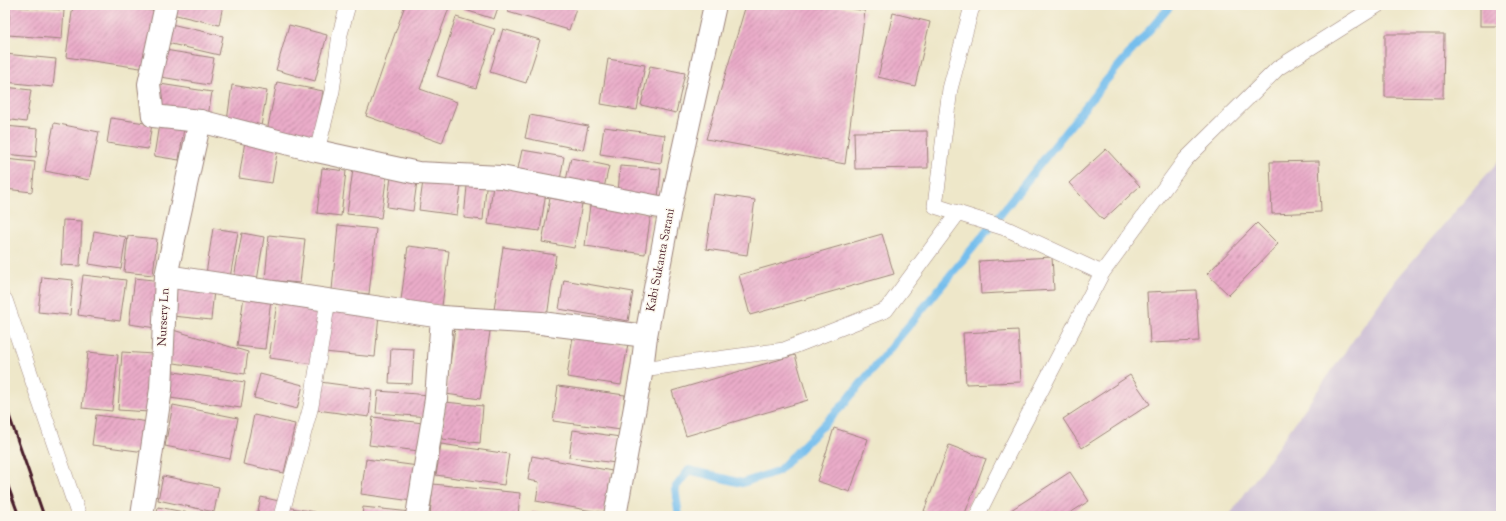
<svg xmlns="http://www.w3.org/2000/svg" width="1506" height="521" font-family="'Sorts Mill Goudy',serif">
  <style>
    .railway { fill: #ccbed4 }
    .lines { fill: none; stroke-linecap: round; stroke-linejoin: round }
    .stream { stroke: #74beed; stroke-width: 8 }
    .building { fill: url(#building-hatch) }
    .service-casing { stroke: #9c837a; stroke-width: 16 }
    .minor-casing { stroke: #9c837a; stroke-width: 24 }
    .tertiary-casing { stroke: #9c837a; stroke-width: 24 }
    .service { stroke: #fff; stroke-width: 15 }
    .minor { stroke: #fff; stroke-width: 22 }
    .tertiary { stroke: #fff; stroke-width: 22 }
    .rail { stroke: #4a1f2b; stroke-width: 3 }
    .labels { text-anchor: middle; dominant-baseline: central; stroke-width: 3; stroke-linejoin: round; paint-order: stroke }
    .street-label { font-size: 12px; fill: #4a1f2b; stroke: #fbf7ec }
  </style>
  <defs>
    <pattern id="building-hatch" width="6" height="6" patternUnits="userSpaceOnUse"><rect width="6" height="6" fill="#eaacc9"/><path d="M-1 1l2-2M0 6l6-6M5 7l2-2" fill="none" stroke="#c08ba3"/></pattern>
  </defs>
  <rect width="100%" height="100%" fill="#fbf7ec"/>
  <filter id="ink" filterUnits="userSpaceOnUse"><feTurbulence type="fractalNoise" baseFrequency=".025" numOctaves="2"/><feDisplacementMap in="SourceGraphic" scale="8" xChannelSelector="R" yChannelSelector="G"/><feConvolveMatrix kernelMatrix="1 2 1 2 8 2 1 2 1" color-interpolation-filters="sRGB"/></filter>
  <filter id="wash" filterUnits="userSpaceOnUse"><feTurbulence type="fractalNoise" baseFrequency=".012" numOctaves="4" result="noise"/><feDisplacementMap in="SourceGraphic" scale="16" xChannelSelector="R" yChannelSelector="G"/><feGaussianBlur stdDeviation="0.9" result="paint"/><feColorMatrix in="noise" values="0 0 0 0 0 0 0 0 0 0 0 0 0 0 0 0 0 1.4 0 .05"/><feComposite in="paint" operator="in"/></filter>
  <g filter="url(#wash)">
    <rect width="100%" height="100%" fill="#eee7c9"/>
    <polygon class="railway" points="1501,158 1501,516 1229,516 1395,281"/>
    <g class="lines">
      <polyline class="stream" points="679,516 675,488 689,470 742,483 778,471 844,404 1000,215 1104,83 1171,5"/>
    </g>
    <g id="blocks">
      <g class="building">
        <polygon points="73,5 114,5 155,11 147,69 66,57"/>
        <polygon points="174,5 223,5 219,25 172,14"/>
        <polygon points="405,5 450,5 420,89 457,102 442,143 366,116"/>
        <polygon points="466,5 499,5 494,19 465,10"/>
        <polygon points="510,5 577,5 569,30 508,12"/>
        <polygon points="746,5 833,5 865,11 845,164 706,139"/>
        <rect x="1480" y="5" width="21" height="21"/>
        <polygon points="10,6 64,10 62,39 8,35"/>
        <polygon points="893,13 930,22 915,86 878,77"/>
        <polygon points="456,17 495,29 476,88 437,76"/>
        <polygon points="171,24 223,36 219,55 167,43"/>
        <polygon points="289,25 327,35 315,81 276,70"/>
        <polygon points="503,29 540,40 526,83 490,72"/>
        <polygon points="1385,34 1444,34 1443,98 1385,97"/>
        <polygon points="165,50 214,58 209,85 161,77"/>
        <polygon points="5,54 56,59 53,87 5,82"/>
        <polygon points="608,59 645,65 637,110 601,104"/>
        <polygon points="650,66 685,73 676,113 641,105"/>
        <polygon points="277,82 323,91 314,140 267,131"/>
        <polygon points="160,84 212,92 208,116 157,108"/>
        <polygon points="232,85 267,91 261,126 227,121"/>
        <polygon points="5,87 31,90 26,122 5,119"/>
        <polygon points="530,115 588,126 583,150 525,138"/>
        <polygon points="111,118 152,124 148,149 107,143"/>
        <polygon points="54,123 99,132 89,180 45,171"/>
        <polygon points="159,124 184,128 179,160 154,156"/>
        <polygon points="5,126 38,129 36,157 5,154"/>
        <polygon points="604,127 665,135 661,163 600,154"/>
        <polygon points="927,131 928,168 855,169 854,132"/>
        <polygon points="245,141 278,147 272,183 239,178"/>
        <polygon points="1106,149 1140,186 1103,220 1069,183"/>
        <polygon points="522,150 564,157 560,180 517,173"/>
        <polygon points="571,158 609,166 604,188 566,180"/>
        <polygon points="5,159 35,162 32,192 5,189"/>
        <polygon points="1319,161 1321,212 1272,214 1270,162"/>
        <polygon points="620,166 661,169 658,198 618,195"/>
        <polygon points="322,168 346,171 341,216 317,213"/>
        <polygon points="353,169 387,173 381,218 347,214"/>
        <polygon points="391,177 417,181 413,211 387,207"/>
        <polygon points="423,181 461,185 457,215 419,210"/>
        <polygon points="493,185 546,192 540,231 488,224"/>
        <polygon points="467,186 486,188 483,220 464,218"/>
        <polygon points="714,194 755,200 747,255 706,249"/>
        <polygon points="550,198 582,204 574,248 542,242"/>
        <polygon points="590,205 651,213 645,254 585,246"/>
        <polygon points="63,220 82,221 80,266 61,265"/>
        <polygon points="1257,223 1278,244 1229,295 1207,274"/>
        <polygon points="338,225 376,229 369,294 332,290"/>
        <polygon points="213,228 238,232 230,278 206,274"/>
        <polygon points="94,231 126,237 121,269 89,264"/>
        <polygon points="242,233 264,237 257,281 234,278"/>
        <polygon points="882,234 894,274 750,315 739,275"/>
        <polygon points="269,235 305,239 300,283 265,280"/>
        <polygon points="128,236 157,239 153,275 124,272"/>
        <polygon points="408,246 449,251 442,306 401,300"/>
        <polygon points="503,247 556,255 547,317 494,310"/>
        <polygon points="1052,257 1054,290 981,294 979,261"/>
        <polygon points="83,275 126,280 120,321 78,315"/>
        <polygon points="42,277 73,280 70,315 38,312"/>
        <polygon points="135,278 162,281 156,328 129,324"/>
        <polygon points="564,280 633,292 628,321 559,309"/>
        <polygon points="177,286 214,290 211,320 173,316"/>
        <polygon points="1196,290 1199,341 1150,343 1147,292"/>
        <polygon points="244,296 271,299 265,349 237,346"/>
        <polygon points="277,302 322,308 314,364 269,358"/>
        <polygon points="329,309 379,314 375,357 324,352"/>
        <polygon points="456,320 491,325 480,399 446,394"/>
        <polygon points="173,330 248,352 245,374 168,362"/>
        <polygon points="1018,330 1021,382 966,384 963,333"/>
        <polygon points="573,336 628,344 621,385 567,377"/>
        <polygon points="391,348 414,349 412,384 389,383"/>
        <polygon points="88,352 118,355 112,411 82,408"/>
        <polygon points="122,352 153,354 149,412 118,410"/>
        <polygon points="795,355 808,400 686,436 672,391"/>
        <polygon points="167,371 245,382 241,408 163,397"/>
        <polygon points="260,374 303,385 297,409 254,398"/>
        <polygon points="1130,375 1150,404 1082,448 1063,419"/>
        <polygon points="320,382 372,389 369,417 317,410"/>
        <polygon points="558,386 625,395 621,430 553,421"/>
        <polygon points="378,391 430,395 429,417 376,413"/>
        <polygon points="445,402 483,406 480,443 442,439"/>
        <polygon points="173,405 238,418 230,459 165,446"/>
        <polygon points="96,415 149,422 145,452 92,445"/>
        <polygon points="254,415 295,424 284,473 243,464"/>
        <polygon points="373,417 423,423 419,451 369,445"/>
        <polygon points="834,428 868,439 850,492 817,481"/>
        <polygon points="573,430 620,437 616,463 569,457"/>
        <polygon points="441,444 509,454 504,485 436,475"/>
        <polygon points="949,445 986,459 964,516 936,516 924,511"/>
        <polygon points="532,456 612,471 604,513 536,501 539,482 528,480"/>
        <polygon points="366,459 418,466 412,501 361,494"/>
        <polygon points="1070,472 1089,501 1065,516 1015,516 1011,510"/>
        <polygon points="163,476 219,487 214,512 158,500"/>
        <polygon points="433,484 520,493 518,516 445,516 430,515"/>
        <polygon points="261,497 279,501 276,516 257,516"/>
        <polygon points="158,507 199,515 199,516 156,516"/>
        <polygon points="286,507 315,512 314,516 284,516"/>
        <polygon points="363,507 411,512 410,516 362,516"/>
        <polygon points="532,512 552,515 552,516 531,516"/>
      </g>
    </g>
  </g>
  <g filter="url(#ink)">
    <use href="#blocks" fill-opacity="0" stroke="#9c837a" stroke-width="1"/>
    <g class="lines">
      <defs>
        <g id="service">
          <polyline points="974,5 971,10 950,89 935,206 1005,228 1102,273"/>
          <polyline points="317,151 332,91 340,34 348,5"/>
          <polyline points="5,300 79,516"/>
          <polyline points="642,369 784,350 886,310 958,213"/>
          <polyline points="281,516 311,406 328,300"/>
          <polyline points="977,516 1007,456 1102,273 1185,160 1278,68 1378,5"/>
        </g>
        <g id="minor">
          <polyline points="166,5 149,84 153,116 200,121 317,151 418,173 501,177 670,209"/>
          <polyline points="166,276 442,317 541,323 646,336"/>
          <polyline points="142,516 161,389 166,276 200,121"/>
          <polyline points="417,516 436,399 442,317"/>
        </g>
        <polyline id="tertiary" points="615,516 642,369 646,336 670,209 715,5"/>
      </defs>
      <use href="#service" class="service-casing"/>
      <use href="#minor" class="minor-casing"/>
      <use href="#tertiary" class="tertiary-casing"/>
      <use href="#service" class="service"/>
      <use href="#minor" class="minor"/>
      <use href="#tertiary" class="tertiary"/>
      <g class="rail">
        <polyline points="5,404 44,516"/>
        <polyline points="5,478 19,516"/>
      </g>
    </g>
  </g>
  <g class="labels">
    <g class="street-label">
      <text transform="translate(661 260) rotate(-79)">Kabi Sukanta Sarani</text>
      <text transform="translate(164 317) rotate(-87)">Nursery Ln</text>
    </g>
  </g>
  <rect width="1506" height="521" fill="none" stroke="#fbf7ec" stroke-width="20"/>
</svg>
